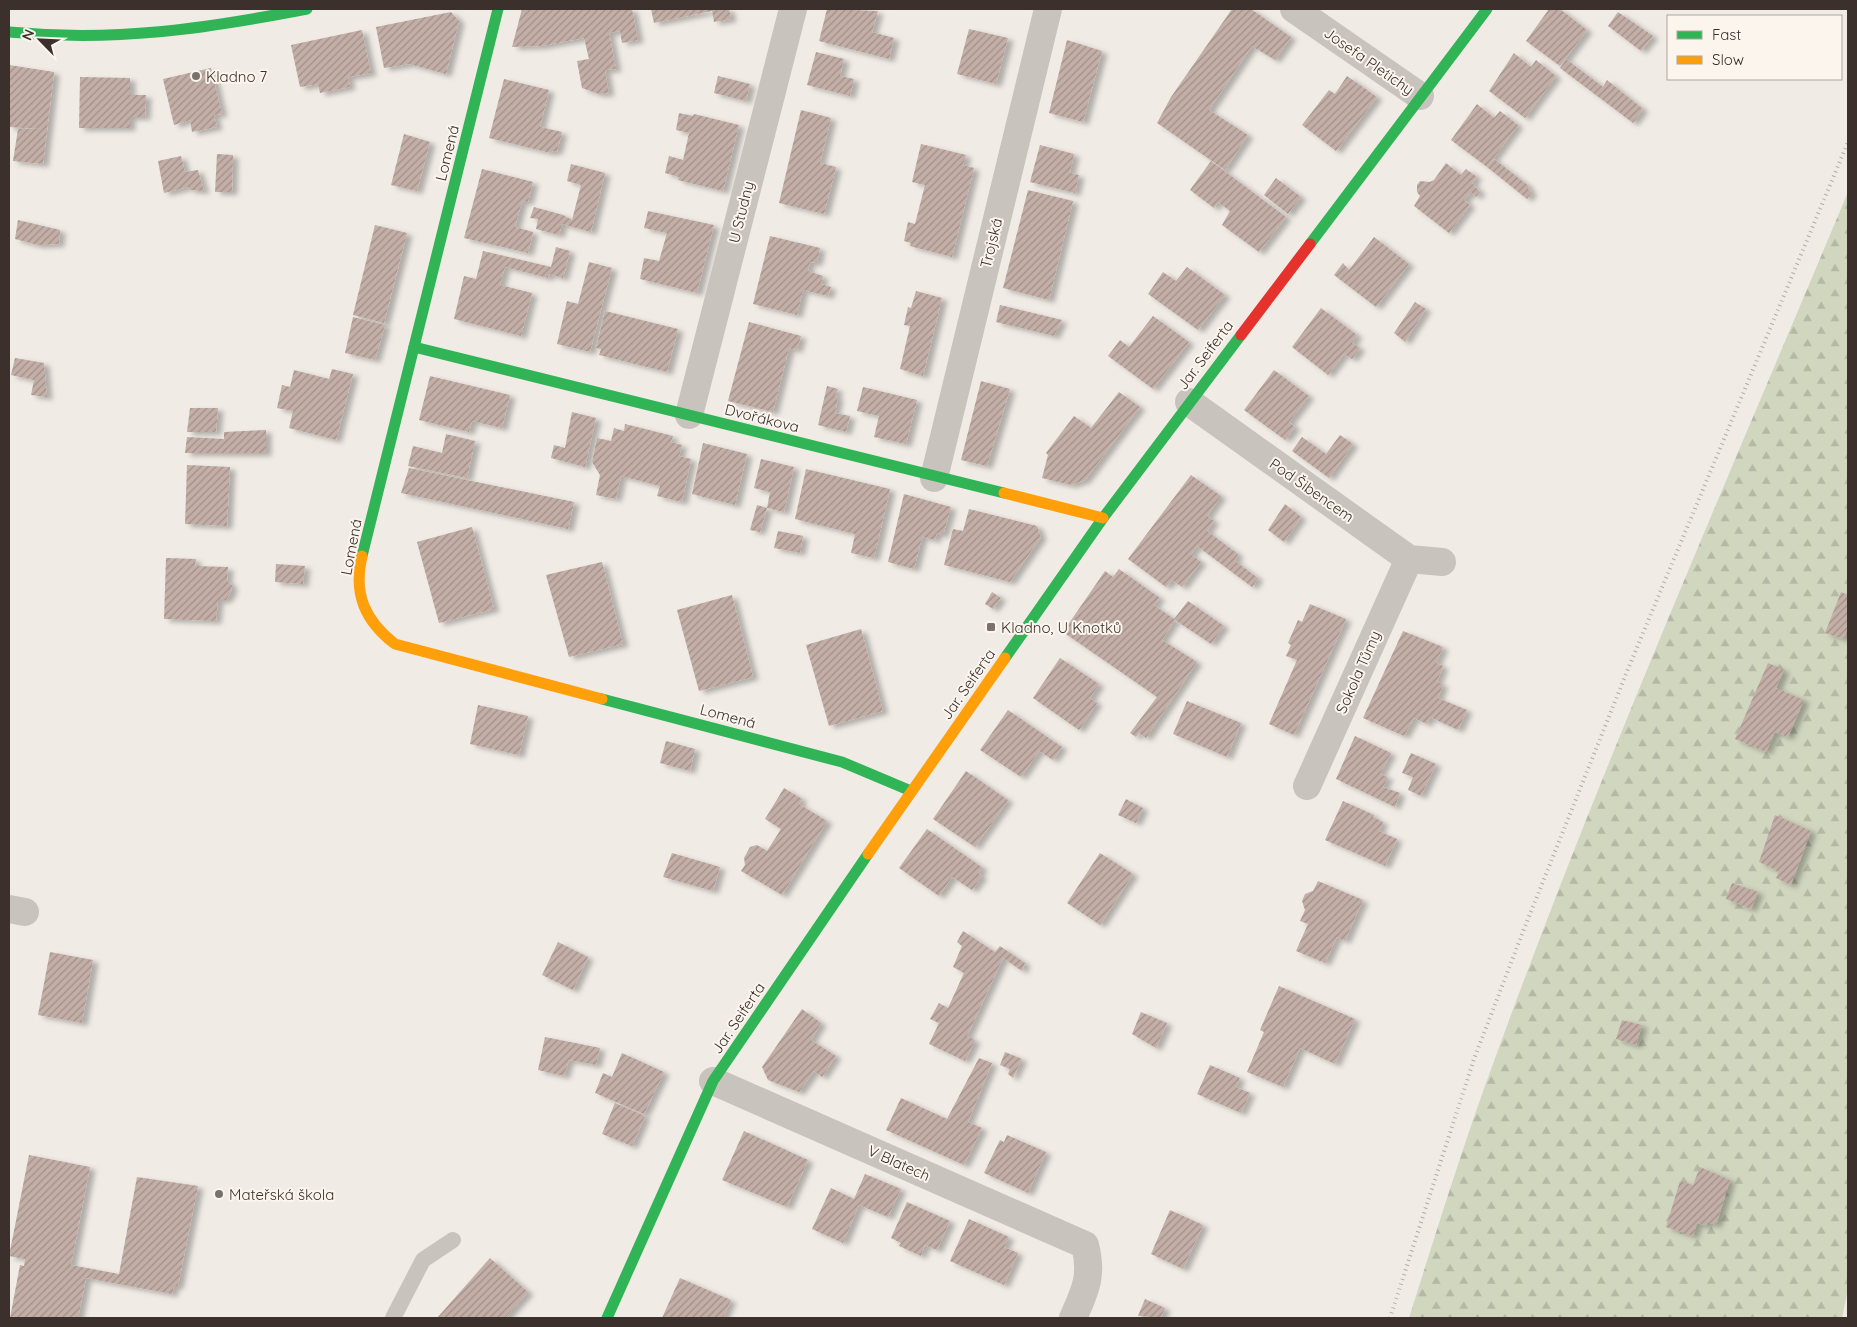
<svg xmlns="http://www.w3.org/2000/svg" width="1857" height="1327" font-family="Quicksand,sans-serif">
  <style>
    .forest { fill: url(#forest-firs) }
    .building { fill: url(#building-hatch); filter: url(#shadow) }
    .lines { fill: none; stroke-linecap: round; stroke-linejoin: round }
    .lane { stroke: #c9c3be; stroke-width: 16 }
    .street { stroke: #c9c3be; stroke-width: 28 }
    .fast { stroke: #30b455; stroke-width: 11 }
    .slow { stroke: #ff9f0a; stroke-width: 11 }
    .jam { stroke: #e5322d; stroke-width: 11 }
    .rail { stroke: #b1aca8; stroke-width: 4; stroke-dasharray: 1 4; stroke-linecap: butt }
    .poi-dot { fill: #7a716c; stroke: #fbf5ee; stroke-width: 2 }
    .labels { text-anchor: middle; dominant-baseline: central; stroke-width: 4; stroke-linejoin: round; paint-order: stroke }
    .street-label { font-size: 15px; fill: #3b302b; stroke: #fbf5ee }
    .poi-label { font-size: 15px; fill: #3b302b; stroke: #fbf5ee; text-anchor: start }
  </style>
  <defs>
    <pattern id="forest-firs" width="22" height="20" patternUnits="userSpaceOnUse" patternTransform="scale(1.25)"><rect width="22" height="20" fill="#d1d6bf"/><path d="M5 1l3.5 6h-7zM16 11l3.5 6h-7z" fill="#b4b8a4"/></pattern>
    <pattern id="building-hatch" width="6" height="6" patternUnits="userSpaceOnUse" patternTransform="scale(1.25)"><rect width="6" height="6" fill="#c3afa7"/><path d="M-1 1l2-2M0 6l6-6M5 7l2-2" fill="none" stroke="#a08f88"/></pattern>
    <filter id="shadow"><feDropShadow dx="5.5" dy="3" stdDeviation="2.5" flood-color="#0004"/></filter>
  </defs>
  <rect width="100%" height="100%" fill="#f0ebe5"/>
  <path class="forest" d="M1848 192V1289L1842 1318H1409C1436 1233 1462 1148 1493 1064 1600 769 1727 481 1848 192Z"/>
  <g class="building">
    <polygon points="522,9 632,9 638,40 622,43 620,31 609,33 616,69 605,70 609,93 599,94 582,88 577,61 589,59 584,38 541,46 512,47"/>
    <polygon points="651,9 729,9 731,19 714,22 712,11 654,23"/>
    <polygon points="827,9 878,11 872,32 894,38 889,59 819,41"/>
    <polygon points="1232,9 1251,9 1291,37 1275,60 1252,46 1209,110 1248,135 1225,170 1157,123 1171,97"/>
    <polygon points="1549,9 1560,9 1587,30 1560,66 1526,41"/>
    <polygon points="451,12 459,21 446,74 409,64 384,68 376,27"/>
    <polygon points="1618,12 1653,36 1641,51 1608,26"/>
    <polygon points="969,29 1008,38 996,84 957,74"/>
    <polygon points="362,30 371,73 348,77 350,87 320,93 318,84 300,87 291,45"/>
    <polygon points="1067,40 1102,51 1083,122 1049,113"/>
    <polygon points="816,52 844,59 840,76 854,79 850,96 807,85"/>
    <polygon points="1514,53 1531,67 1536,60 1556,76 1525,118 1489,91"/>
    <polygon points="1566,59 1603,87 1607,80 1643,109 1633,123 1560,68"/>
    <polygon points="9,65 54,72 43,164 13,161 18,129 41,129 9,127"/>
    <polygon points="211,68 222,114 214,115 217,127 192,132 190,120 174,125 163,79"/>
    <polygon points="718,76 750,84 746,101 714,93"/>
    <polygon points="1347,76 1377,97 1336,151 1302,125 1329,90 1335,94"/>
    <polygon points="80,77 130,78 130,95 146,95 145,117 130,117 130,128 79,128"/>
    <polygon points="504,79 549,90 540,127 562,132 557,152 552,151 551,153 489,138"/>
    <polygon points="1477,104 1494,118 1500,111 1518,125 1487,167 1451,140"/>
    <polygon points="801,110 831,118 820,163 836,167 824,214 779,203"/>
    <polygon points="679,113 693,116 694,114 739,125 723,191 678,180 679,177 665,173 669,156 683,160 689,133 676,130"/>
    <polygon points="404,134 430,142 417,191 391,185"/>
    <polygon points="921,144 966,155 963,165 974,168 952,257 910,246 911,243 904,241 908,222 915,224 925,185 912,182"/>
    <polygon points="1040,145 1074,154 1070,173 1079,175 1075,193 1030,182"/>
    <polygon points="217,154 233,155 232,192 215,192"/>
    <polygon points="181,156 185,172 198,170 204,191 190,190 188,187 164,193 158,161"/>
    <polygon points="1494,159 1529,186 1528,189 1532,192 1527,199 1487,167"/>
    <polygon points="1211,161 1286,217 1259,252 1222,225 1230,211 1218,202 1214,208 1190,190"/>
    <polygon points="1446,163 1461,175 1466,169 1477,177 1472,183 1480,192 1476,197 1471,192 1464,200 1470,205 1449,233 1414,206 1420,196 1417,192 1417,185 1420,181 1430,182 1434,180"/>
    <polygon points="571,164 605,173 591,232 562,224 559,235 536,229 538,219 530,218 534,207 563,215 572,220 581,185 567,181"/>
    <polygon points="482,169 533,182 528,202 522,201 515,227 533,232 528,253 464,238"/>
    <polygon points="1276,178 1301,197 1288,214 1264,195"/>
    <polygon points="1028,190 1073,201 1049,300 1003,288"/>
    <polygon points="648,211 714,225 697,293 640,279 644,258 659,261 667,233 644,228"/>
    <polygon points="18,220 60,230 59,244 38,245 15,239"/>
    <polygon points="375,225 407,233 384,323 353,315"/>
    <polygon points="770,236 820,248 817,263 810,262 808,271 823,276 821,284 831,287 828,296 803,290 797,315 753,304"/>
    <polygon points="1374,237 1409,264 1376,307 1334,275 1343,263 1349,270"/>
    <polygon points="556,247 570,251 563,278 549,274 548,278 505,267 500,285 532,293 521,336 454,319 464,276 476,279 483,251 551,267"/>
    <polygon points="589,262 612,268 590,352 557,344 567,301 578,304"/>
    <polygon points="1187,267 1225,295 1198,330 1148,294 1163,272 1176,281"/>
    <polygon points="916,291 942,298 923,376 900,369 910,326 928,329 904,325 908,307 911,308"/>
    <polygon points="1415,302 1426,309 1405,342 1394,333"/>
    <polygon points="1000,305 1062,320 1054,336 996,322"/>
    <polygon points="1321,308 1357,335 1352,343 1360,348 1352,359 1344,354 1328,375 1292,347"/>
    <polygon points="605,311 678,329 667,372 599,355 601,349 596,348"/>
    <polygon points="1153,316 1189,342 1153,389 1108,356 1120,340 1129,347"/>
    <polygon points="353,317 385,325 375,360 345,353"/>
    <polygon points="749,322 801,336 797,350 789,348 773,412 728,401"/>
    <polygon points="15,358 44,363 47,397 31,395 34,380 11,375"/>
    <polygon points="332,369 353,374 336,440 289,428 293,411 277,408 282,385 290,387 294,370 329,379"/>
    <polygon points="1274,370 1309,396 1289,422 1295,427 1285,440 1244,410"/>
    <polygon points="430,376 510,395 502,428 472,421 469,432 419,420"/>
    <polygon points="981,381 1010,389 987,466 961,460"/>
    <polygon points="827,386 838,389 835,396 838,397 835,413 850,416 846,432 818,425"/>
    <polygon points="863,387 917,400 906,444 874,437 879,416 857,411"/>
    <polygon points="1119,392 1140,407 1085,480 1071,485 1042,478 1048,455 1046,453 1074,416 1091,428"/>
    <polygon points="190,408 218,408 216,432 187,432"/>
    <polygon points="572,412 596,418 585,467 551,458 554,445 565,448"/>
    <polygon points="625,424 673,436 671,442 682,445 679,456 691,459 682,502 657,496 660,486 621,476 616,499 596,495 600,475 592,462 597,438 611,441 614,428 624,431"/>
    <polygon points="266,430 266,453 185,453 187,437 224,439 224,432"/>
    <polygon points="446,434 475,441 467,478 408,466 413,446 442,453"/>
    <polygon points="1340,435 1353,444 1329,478 1292,451 1302,437 1326,454"/>
    <polygon points="703,443 747,454 735,505 692,494"/>
    <polygon points="761,459 794,467 784,512 767,508 770,492 754,488"/>
    <polygon points="187,465 230,467 227,526 185,524"/>
    <polygon points="409,468 574,502 568,529 401,493"/>
    <polygon points="806,469 890,489 874,558 851,553 855,534 795,519"/>
    <polygon points="1191,475 1221,496 1207,516 1214,521 1207,531 1238,554 1235,561 1258,578 1252,587 1197,546 1191,554 1201,562 1182,587 1172,580 1166,587 1128,559"/>
    <polygon points="904,494 951,507 943,535 937,533 935,540 922,537 914,569 888,562"/>
    <polygon points="1285,504 1301,517 1284,542 1268,530"/>
    <polygon points="757,505 767,508 760,532 750,530"/>
    <polygon points="969,509 1037,526 1041,537 1010,582 944,565 953,529 963,531"/>
    <polygon points="472,527 494,609 439,623 417,542"/>
    <polygon points="778,531 803,536 800,553 774,548"/>
    <polygon points="166,558 196,559 195,566 228,567 227,581 232,585 231,592 226,600 218,600 216,621 164,619"/>
    <polygon points="602,562 623,644 569,657 546,575"/>
    <polygon points="276,564 305,566 303,584 275,582"/>
    <polygon points="1119,569 1160,598 1154,605 1174,619 1188,601 1224,626 1211,644 1175,620 1162,640 1197,662 1146,738 1139,733 1136,737 1130,733 1157,697 1063,632 1105,571 1113,577"/>
    <polygon points="992,592 1001,598 993,609 985,604"/>
    <polygon points="1841,592 1848,595 1848,628 1844,639 1825,633"/>
    <polygon points="732,595 753,677 699,691 677,610"/>
    <polygon points="1310,604 1346,619 1294,735 1269,724 1297,660 1286,656 1291,645 1288,643 1298,620 1302,622"/>
    <polygon points="861,629 883,711 829,726 806,645"/>
    <polygon points="1403,631 1443,647 1436,663 1443,666 1437,682 1443,684 1438,698 1467,710 1458,730 1430,717 1427,724 1414,718 1404,736 1363,718"/>
    <polygon points="1060,658 1099,684 1090,698 1097,703 1079,730 1033,698"/>
    <polygon points="1768,663 1784,670 1776,688 1804,700 1788,737 1775,732 1766,752 1735,739"/>
    <polygon points="1187,701 1241,723 1227,757 1173,734"/>
    <polygon points="478,705 528,716 519,755 470,744"/>
    <polygon points="1008,710 1062,747 1053,760 1039,751 1021,777 980,750"/>
    <polygon points="1355,736 1391,753 1380,774 1388,777 1383,787 1400,793 1395,807 1336,779"/>
    <polygon points="666,741 695,749 690,771 660,763"/>
    <polygon points="1411,753 1436,764 1421,796 1408,790 1413,777 1402,773"/>
    <polygon points="966,771 1008,800 975,847 933,819"/>
    <polygon points="784,788 802,799 799,804 827,821 782,895 741,871 745,865 744,858 750,847 757,845 767,851 781,829 765,819"/>
    <polygon points="1126,799 1143,808 1136,823 1118,815"/>
    <polygon points="1343,801 1374,815 1373,817 1383,822 1379,831 1397,839 1385,866 1325,840"/>
    <polygon points="1775,815 1811,831 1791,885 1776,878 1779,871 1759,862"/>
    <polygon points="927,829 983,868 978,873 982,876 972,890 952,877 939,896 899,868"/>
    <polygon points="672,853 720,867 713,891 663,877"/>
    <polygon points="1100,853 1133,874 1100,925 1067,903"/>
    <polygon points="1318,881 1363,900 1345,941 1337,937 1325,963 1296,951 1308,924 1300,921 1305,910 1302,901 1305,894 1313,891"/>
    <polygon points="1732,883 1758,892 1751,909 1726,899"/>
    <polygon points="963,931 995,952 1000,946 1025,963 1022,971 1003,958 967,1036 975,1040 965,1061 929,1044 939,1023 930,1019 939,1003 948,1008 964,973 953,967 962,946 957,942"/>
    <polygon points="558,942 588,957 573,990 542,975"/>
    <polygon points="50,952 93,960 82,1023 38,1015"/>
    <polygon points="1279,986 1355,1019 1335,1064 1300,1048 1283,1087 1247,1072 1264,1032 1260,1030"/>
    <polygon points="802,1009 821,1023 811,1040 836,1056 822,1077 814,1071 799,1092 768,1080 762,1067"/>
    <polygon points="1141,1012 1167,1023 1156,1048 1132,1034"/>
    <polygon points="1622,1020 1642,1025 1636,1045 1616,1039"/>
    <polygon points="545,1037 600,1048 596,1065 569,1060 564,1076 538,1070"/>
    <polygon points="1005,1052 1022,1059 1013,1078 1008,1074 1010,1069 1000,1065"/>
    <polygon points="622,1053 664,1072 644,1114 595,1093 603,1073 612,1077"/>
    <polygon points="979,1058 992,1063 968,1122 982,1128 964,1165 886,1130 901,1098 947,1119"/>
    <polygon points="1210,1065 1240,1078 1236,1087 1250,1093 1241,1113 1197,1094"/>
    <polygon points="615,1103 645,1116 632,1146 602,1134"/>
    <polygon points="744,1131 808,1160 787,1207 722,1180"/>
    <polygon points="1007,1135 1046,1152 1028,1193 984,1173 1000,1140 1004,1142"/>
    <polygon points="29,1155 90,1167 71,1265 119,1274 137,1177 198,1186 178,1286 174,1286 172,1294 86,1278 78,1318 10,1318 20,1265 24,1266 25,1259 9,1256"/>
    <polygon points="1700,1167 1730,1180 1716,1225 1707,1222 1706,1226 1697,1223 1693,1236 1666,1227 1680,1181 1693,1185"/>
    <polygon points="865,1174 901,1189 888,1217 859,1205 843,1243 812,1229 831,1188 854,1199"/>
    <polygon points="907,1202 950,1221 937,1250 925,1245 921,1256 899,1246 901,1243 891,1238"/>
    <polygon points="1170,1210 1203,1225 1183,1269 1151,1254"/>
    <polygon points="969,1219 1009,1237 1004,1247 1018,1253 1004,1285 950,1261"/>
    <polygon points="490,1258 528,1292 505,1318 437,1318"/>
    <polygon points="680,1278 731,1300 723,1318 662,1318"/>
    <polygon points="1145,1299 1165,1308 1161,1318 1138,1316"/>
  </g>
  <g class="lines">
    <polyline class="lane" points="393,1318 423,1260 453,1240"/>
    <g class="street">
      <polyline points="1294,9 1420,96"/>
      <polyline points="1189,402 1409,559 1442,562"/>
      <polyline points="689,415 793,9"/>
      <polyline points="934,478 1048,9"/>
      <polyline points="1307,786 1409,559"/>
      <polyline points="9,909 25,912"/>
      <path d="M713 1081 1085 1245C1093 1276 1085 1291 1073 1318"/>
    </g>
    <g class="fast">
      <path d="M9 32C116 42 203 29 307 9"/>
      <polyline points="1310,244 1487,9"/>
      <polyline points="414,347 1004,493"/>
      <polyline points="362,556 498,9"/>
      <polyline points="1005,658 1103,518 1241,335"/>
      <polyline points="602,699 842,762 911,791"/>
      <polyline points="607,1318 713,1081 868,854"/>
    </g>
    <g class="slow">
      <polyline points="1004,493 1103,518"/>
      <path d="M362 556C353 594 365 621 395 644L602 699"/>
      <polyline points="868,854 1005,658"/>
    </g>
    <polyline class="jam" points="1241,335 1310,244"/>
    <polyline class="rail" points="1390,1318 1474,1059 1524,929 1628,669 1848,142"/>
  </g>
  <g class="poi-dot">
    <circle cx="196" cy="76" r="5"/>
    <rect x="986" y="622" width="10" height="10" rx="2.5"/>
    <circle cx="219" cy="1194" r="5"/>
  </g>
  <g class="labels">
    <g class="street-label">
      <text transform="translate(1369 61) rotate(35)">Josefa Pletichy</text>
      <text transform="translate(447 153) rotate(-76)">Lomená</text>
      <text transform="translate(741 212) rotate(-76)">U Studny</text>
      <text transform="translate(991 243) rotate(-76)">Trojská</text>
      <text transform="translate(1205 355) rotate(-53)">Jar. Seiferta</text>
      <text transform="translate(762 418) rotate(14)">Dvořákova</text>
      <text transform="translate(1312 490) rotate(35)">Pod Šibencem</text>
      <text transform="translate(351 547) rotate(-79)">Lomená</text>
      <text transform="translate(1358 672) rotate(-66)">Sokola Tůmy</text>
      <text transform="translate(968 684) rotate(-55)">Jar. Seiferta</text>
      <text transform="translate(728 716) rotate(15)">Lomená</text>
      <text transform="translate(738 1018) rotate(-56)">Jar. Seiferta</text>
      <text transform="translate(899 1163) rotate(24)">V Blatech</text>
    </g>
    <g class="poi-label">
      <text x="206" y="76">Kladno 7</text>
      <text x="1001" y="627">Kladno, U Knotků</text>
      <text x="229" y="1194">Mateřská škola</text>
    </g>
  </g>
  <rect width="1857" height="1327" fill="none" stroke="#3b302b" stroke-width="20"/>
  <rect x="1667" y="15" width="175" height="65" fill="#fbf5ee" stroke="#aea6a0"/>
  <rect x="1677" y="31" width="25" height="8" fill="#30b455" stroke="#aea6a0"/>
  <text x="1712" y="40" font-size="15" fill="#3b302b">Fast</text>
  <rect x="1677" y="56" width="25" height="8" fill="#ff9f0a" stroke="#aea6a0"/>
  <text x="1712" y="65" font-size="15" fill="#3b302b">Slow</text>
  <g transform="translate(40 40) rotate(294)" stroke="#fbf5ee" stroke-width="4" paint-order="stroke">
  <path d="M0-4L9 19L0 12L-9 19Z" fill="#3b302b"/>
  <text y="-8" font-size="14" font-weight="bold" text-anchor="middle" fill="#3b302b">N</text>
  </g>
</svg>
